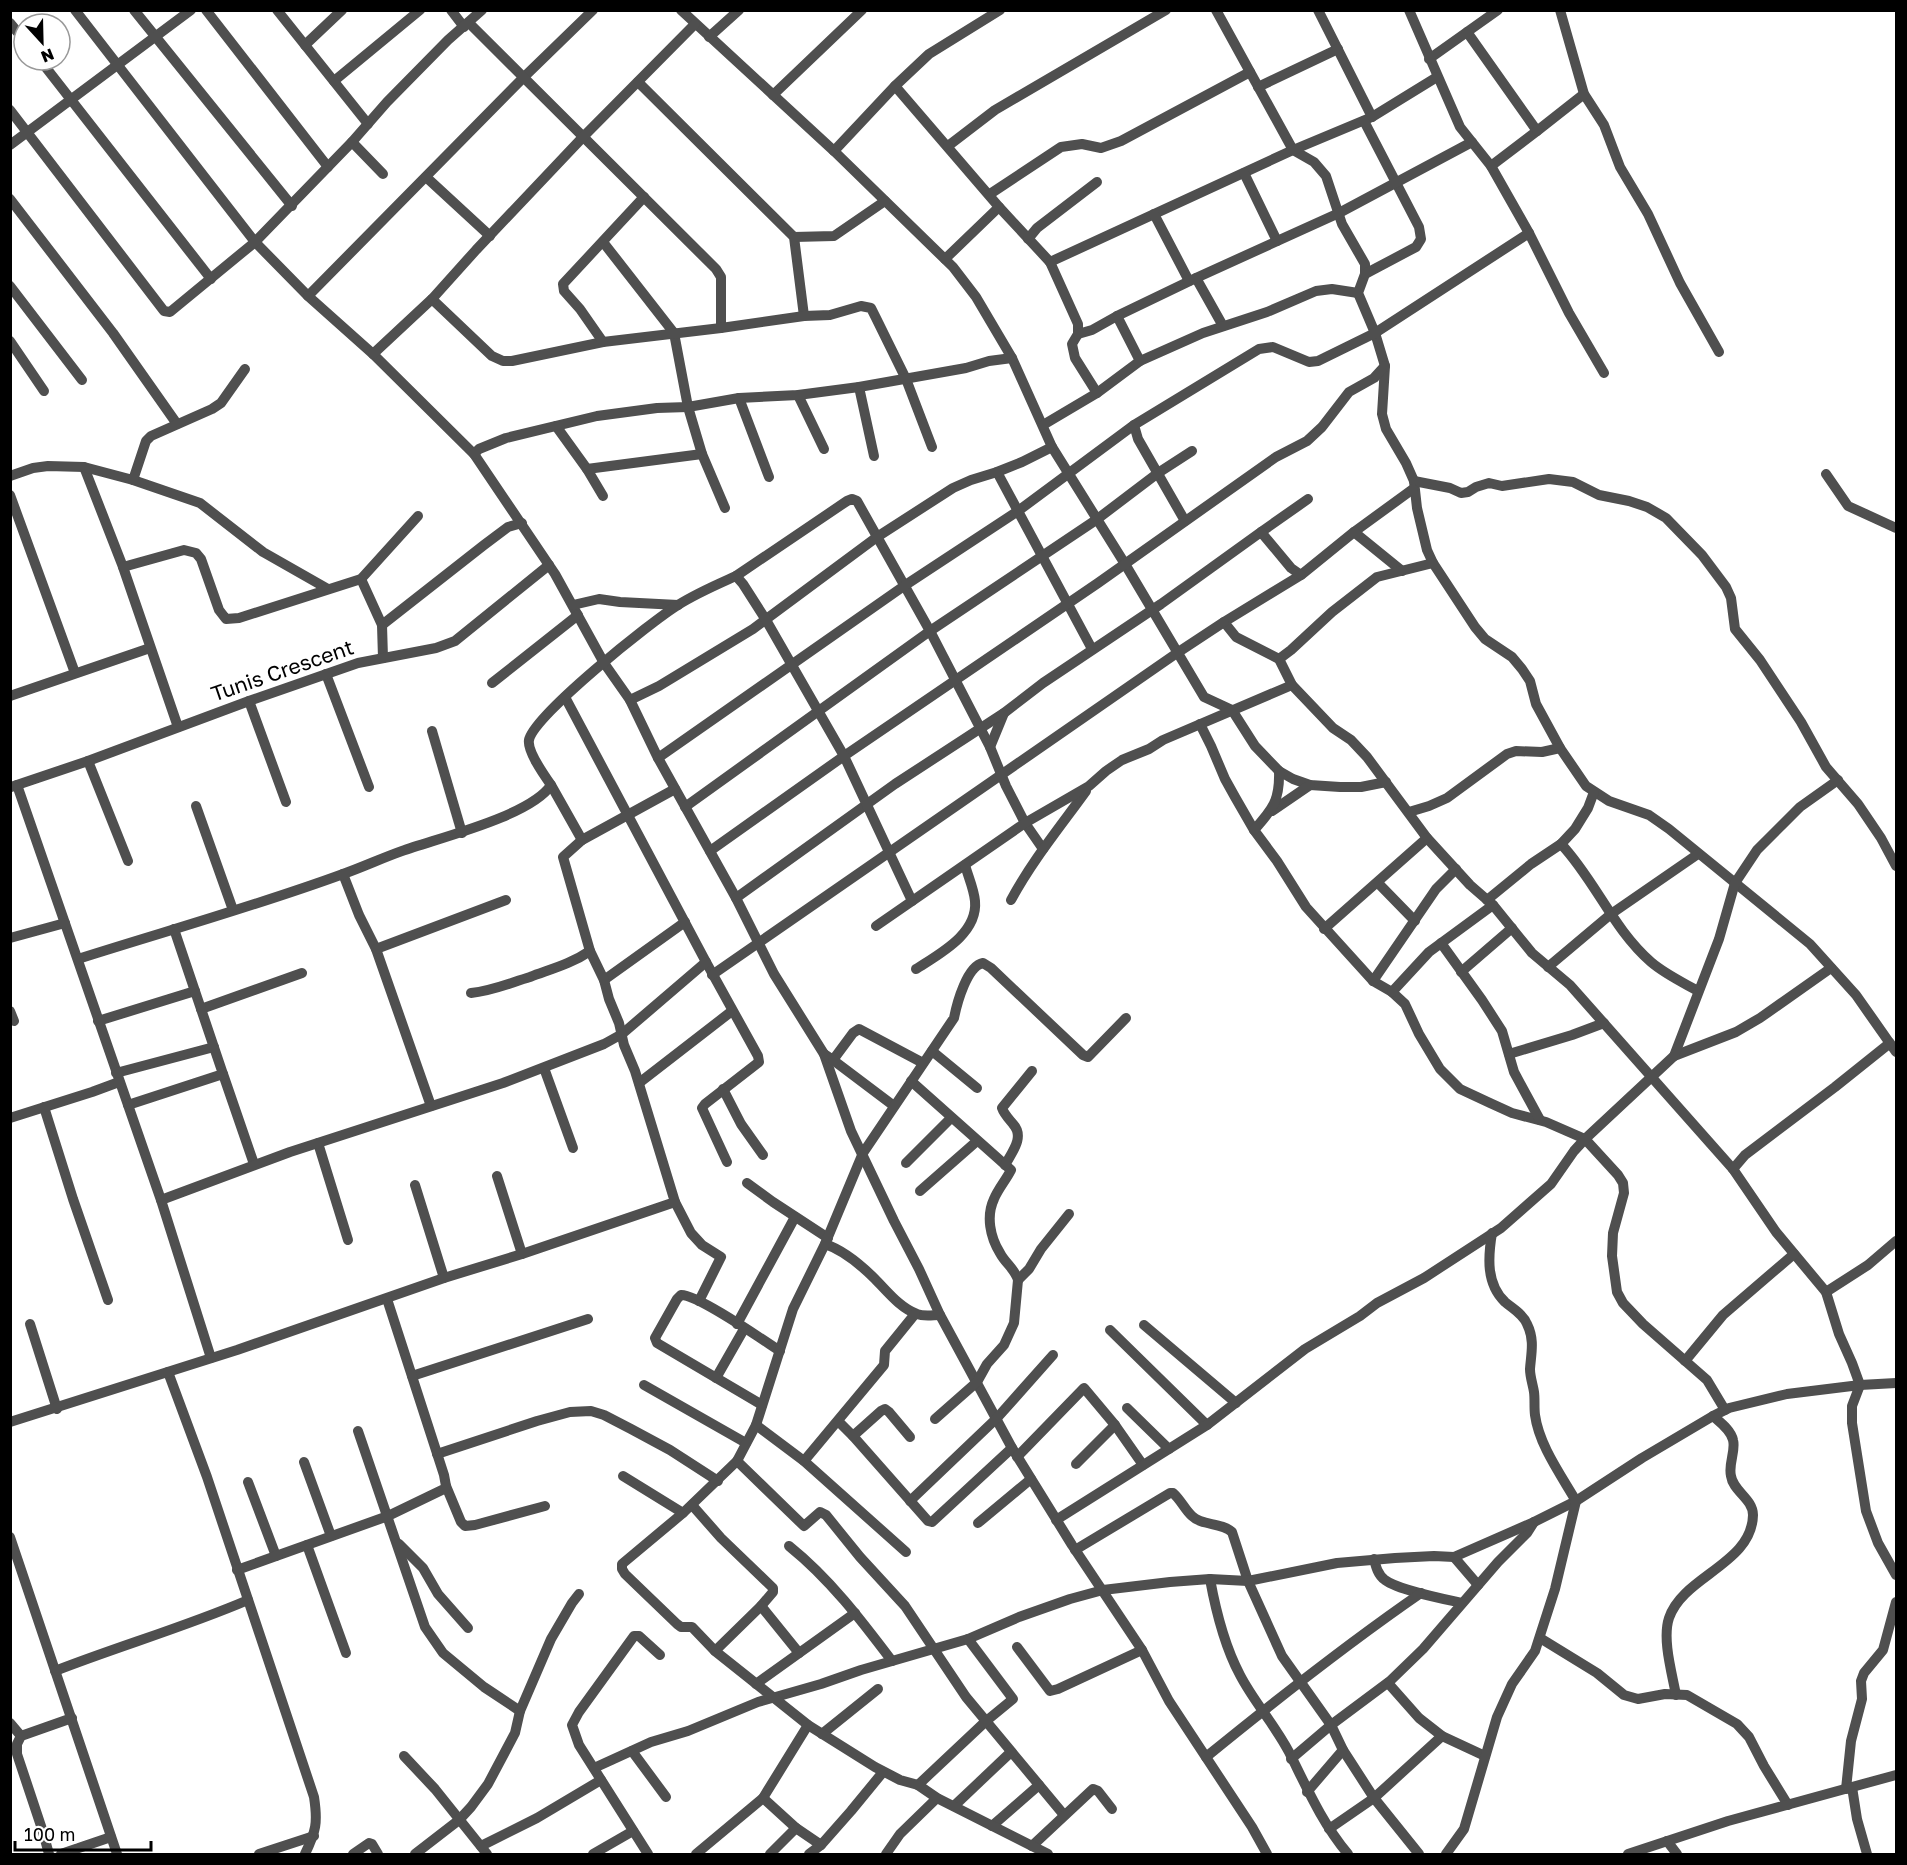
<svg xmlns="http://www.w3.org/2000/svg" width="1907" height="1865" font-family="'Golos Text',sans-serif">
  <style>
    .lines { fill: none; stroke-linecap: round; stroke-linejoin: round }
    .minor { stroke: #4f4f4f; stroke-width: 10 }
    .labels { text-anchor: middle; dominant-baseline: central; stroke-width: 4.5; stroke-linejoin: round; paint-order: stroke }
    .street-label { font-size: 21px; fill: #000; stroke: #fff }
  </style>
  <rect width="100%" height="100%" fill="#fff"/>
  <g class="lines">
    <g class="minor">
      <polyline points="75,10 255,242 308,296 523,78 593,10"/>
      <polyline points="134,10 292,206"/>
      <polyline points="206,10 328,167"/>
      <polyline points="277,10 368,124"/>
      <polyline points="451,10 464,27"/>
      <polyline points="681,10 834,151 953,267 976,297 1012,358 1052,447 1125,564 1204,697 1232,710 1255,746 1279,771 1293,779 1310,785 1340,787 1361,787 1386,782"/>
      <polyline points="1216,10 1293,150 1314,162 1326,176 1342,224 1365,264 1365,274 1358,293 1375,333 1385,366 1382,414 1386,429 1406,463 1414,481 1417,508 1427,550 1433,563"/>
      <polyline points="1318,10 1372,117"/>
      <polyline points="1409,10 1460,127 1491,166 1529,233 1569,313 1604,373"/>
      <polyline points="1560,10 1584,94 1604,125 1620,167 1648,214 1680,283 1719,352"/>
      <polyline points="10,23 24,40"/>
      <polyline points="469,23 716,269 721,277 721,328"/>
      <polyline points="1467,32 1537,131 1491,166"/>
      <polyline points="709,37 739,10"/>
      <polyline points="305,45 342,10"/>
      <polyline points="1429,59 1498,10"/>
      <polyline points="40,60 211,279"/>
      <polyline points="334,81 420,10"/>
      <polyline points="638,82 794,237 804,316"/>
      <polyline points="895,86 999,207 1050,262 1293,150 1372,117 1437,77"/>
      <polyline points="1258,87 1338,49"/>
      <polyline points="773,95 862,10"/>
      <polyline points="10,110 164,311 170,312 255,242 352,142 387,102 448,40 482,10"/>
      <polyline points="1364,121 1419,227 1421,239 1416,247 1365,274"/>
      <polyline points="1537,131 1584,94"/>
      <polyline points="352,142 383,174"/>
      <polyline points="10,145 191,10"/>
      <polyline points="948,146 995,110 1166,10"/>
      <polyline points="834,151 895,86 929,54 1000,10"/>
      <polyline points="1244,173 1277,241"/>
      <polyline points="426,177 490,236"/>
      <polyline points="990,194 1061,147 1082,144 1101,148 1121,141 1250,72"/>
      <polyline points="10,199 113,333 177,424"/>
      <polyline points="1154,214 1189,281"/>
      <polyline points="794,237 834,236 885,201"/>
      <polyline points="1028,239 1037,228 1097,182"/>
      <polyline points="603,242 674,333 688,407 702,454 725,508"/>
      <polyline points="945,259 999,207"/>
      <polyline points="1050,262 1078,324 1078,334 1072,344 1075,358 1097,393"/>
      <polyline points="1196,278 1223,326"/>
      <polyline points="10,286 82,380"/>
      <polyline points="308,296 373,354 474,454 555,574 604,663 630,700 658,758 736,898 774,974 824,1054 851,1131 894,1221 919,1269 940,1315 1012,1448 1072,1545 1142,1650 1169,1701 1252,1827 1267,1854"/>
      <polyline points="432,299 492,356 503,361 512,361 603,342 721,328 804,316 830,315 861,306 871,308 876,318 906,379 932,447"/>
      <polyline points="1117,316 1140,361"/>
      <polyline points="1078,334 1092,330 1117,316 1196,278 1339,213 1472,142"/>
      <polyline points="10,341 44,391"/>
      <polyline points="603,342 580,309 564,291 563,284 644,197"/>
      <polyline points="373,354 432,299 476,250 583,137 695,24"/>
      <polyline points="859,387 874,456"/>
      <polyline points="798,395 824,449"/>
      <polyline points="739,398 769,477"/>
      <polyline points="1043,425 1097,393 1140,361 1203,333 1267,312 1316,291 1332,289 1358,293"/>
      <polyline points="1134,425 1259,349 1273,347 1309,362 1318,361 1375,333 1529,233"/>
      <polyline points="556,426 587,469 603,496"/>
      <polyline points="474,454 479,449 506,438 597,416 657,408 688,407 739,398 798,395 859,387 966,368 989,361 1012,358"/>
      <polyline points="84,467 123,567 178,727"/>
      <polyline points="587,469 702,454"/>
      <polyline points="997,472 1092,649"/>
      <polyline points="1826,474 1848,506 1896,528"/>
      <polyline points="10,476 33,468 48,466 84,467 133,480 200,503 263,552 328,589"/>
      <polyline points="133,480 146,441 151,436 212,409 221,403 245,369"/>
      <polyline points="1414,481 1450,488 1461,493 1468,492 1476,487 1489,483 1502,486 1549,479 1573,482 1599,495 1629,501 1647,507 1666,518 1702,555 1726,587 1731,598 1735,629 1760,660 1801,722 1826,767 1858,804 1881,838 1896,866"/>
      <polyline points="10,495 75,673"/>
      <polyline points="1261,532 1308,499"/>
      <polyline points="1354,532 1413,489"/>
      <polyline points="123,567 184,550 196,553 201,559 219,610 226,619 239,618 361,579 418,516"/>
      <polyline points="1402,571 1354,532 1301,575 1224,622 1236,637 1279,659 1292,685 1333,728 1351,740 1367,757 1427,838 1470,885 1493,905 1532,953 1570,985 1733,1169 1776,1232 1826,1292 1839,1334 1852,1363 1860,1385 1852,1406 1852,1423 1866,1511 1878,1543 1896,1575"/>
      <polyline points="736,576 847,501 852,499 857,501 930,631 990,747 1006,786 1025,823 1043,849"/>
      <polyline points="361,579 382,625 383,658"/>
      <polyline points="573,605 599,599 620,602 678,605"/>
      <polyline points="382,625 484,545 508,527 522,523"/>
      <polyline points="1279,659 1291,650 1332,612 1377,577 1433,563 1475,627 1485,639 1512,657 1522,669 1530,681 1536,704 1560,748 1586,786 1609,801 1649,815 1669,829 1810,944 1856,995 1896,1052"/>
      <polyline points="326,674 369,787"/>
      <polyline points="492,683 578,615"/>
      <polyline points="10,696 150,648"/>
      <polyline points="565,697 706,962 758,1056 759,1062 705,1104 702,1108 727,1162"/>
      <polyline points="630,700 659,686 753,629 877,537 953,488 971,480 997,472 1022,462 1052,447"/>
      <polyline points="249,701 286,802"/>
      <polyline points="1200,724 1211,746 1225,779 1235,797 1254,830 1277,861 1306,907 1373,981 1392,992 1405,1004 1419,1034 1440,1069 1460,1089 1490,1103 1512,1113 1546,1122 1585,1139 1618,1175 1623,1183 1624,1193 1613,1233 1612,1256 1617,1292 1623,1303 1643,1324 1707,1380 1725,1410"/>
      <polyline points="432,731 462,833"/>
      <polyline points="990,747 1004,713"/>
      <polyline points="658,758 904,586 1018,511 1134,425 1138,439 1185,521"/>
      <polyline points="88,761 128,861"/>
      <polyline points="17,785 161,1200 211,1358"/>
      <polyline points="551,785 582,840 675,789"/>
      <polyline points="11,787 88,761 249,701 358,663 436,648 455,641 549,565"/>
      <polyline points="196,806 233,910"/>
      <polyline points="685,807 930,631 1096,520 1158,473 1192,451"/>
      <polyline points="1272,811 1310,785"/>
      <polyline points="1409,812 1429,806 1447,798 1507,754 1516,751 1542,752 1560,748"/>
      <path d="M1254 830C1273 809 1280 800 1279 771"/>
      <path d="M1561 844C1595 880 1613 929 1651 962 1665 974 1682 982 1698 991"/>
      <polyline points="710,851 844,756 1098,583 1276,457 1307,441 1322,427 1349,392 1374,378 1385,366"/>
      <polyline points="343,874 359,915 376,949 431,1106"/>
      <polyline points="1378,883 1415,921"/>
      <polyline points="736,898 895,784 1004,713 1043,683 1161,604 1261,532 1291,568 1301,575"/>
      <path d="M1011 900C1032 861 1060 827 1086 791"/>
      <polyline points="1487,900 1531,864 1561,844 1575,829 1588,808 1594,792"/>
      <polyline points="876,926 1025,823 1089,786 1106,771 1122,760 1149,749 1163,740 1292,685"/>
      <polyline points="1324,929 1427,838"/>
      <polyline points="10,938 65,923"/>
      <polyline points="1441,943 1482,1000 1502,1031 1514,1072 1540,1120"/>
      <polyline points="376,949 506,900"/>
      <path d="M78 959C166 931 256 906 343 874 363 867 382 858 402 851 438 838 531 816 551 785 544 775 527 751 529 740 534 715 652 621 678 605 697 593 716 585 736 576L743 584 766 620 844 756 912 901"/>
      <polyline points="1548,967 1611,914 1698,854"/>
      <path d="M916 969C939 954 978 934 975 901 974 889 968 876 965 865"/>
      <polyline points="1461,972 1512,928"/>
      <polyline points="712,975 1177,653 1224,622"/>
      <polyline points="604,980 685,922"/>
      <polyline points="1373,981 1436,889 1456,869"/>
      <polyline points="1392,992 1429,952 1493,905"/>
      <path d="M471 993C492 991 510 983 530 977 551 969 571 964 590 951L563 857 582 840"/>
      <polyline points="201,1009 302,973"/>
      <polyline points="10,1011 14,1021"/>
      <polyline points="98,1021 195,991"/>
      <polyline points="932,1051 977,1088"/>
      <polyline points="824,1054 833,1060 853,1033 859,1029 923,1063"/>
      <polyline points="1509,1054 1572,1035 1604,1023"/>
      <polyline points="1674,1056 1736,1032 1760,1018 1831,968"/>
      <polyline points="833,1060 894,1106"/>
      <polyline points="544,1068 573,1148"/>
      <polyline points="116,1073 214,1047"/>
      <polyline points="223,1074 254,1164"/>
      <path d="M911 1081 1011 1170C1006 1180 998 1189 994 1199 986 1216 990 1237 1000 1253 1005 1263 1015 1269 1018 1280L1014 1323 1004 1345 987 1364 977 1382 935 1419"/>
      <polyline points="639,1083 732,1011"/>
      <polyline points="723,1089 741,1124 763,1155"/>
      <polyline points="128,1105 223,1074 174,929"/>
      <polyline points="44,1107 73,1199 108,1300"/>
      <polyline points="10,1118 92,1092 119,1082"/>
      <polyline points="318,1143 348,1240"/>
      <polyline points="906,1163 951,1118"/>
      <path d="M1005 1165C1012 1152 1025 1137 1013 1124 1009 1119 1004 1114 1002 1108L1032 1071"/>
      <polyline points="1733,1169 1745,1155 1835,1087 1890,1043"/>
      <polyline points="497,1176 522,1254"/>
      <polyline points="747,1183 773,1202 828,1238"/>
      <polyline points="415,1185 444,1278"/>
      <polyline points="920,1191 977,1141"/>
      <polyline points="161,1200 290,1152 503,1083 604,1044 622,1034 706,962"/>
      <polyline points="675,1202 691,1233 702,1245 721,1257 699,1301"/>
      <path d="M825 1244C843 1250 861 1265 875 1279 887 1291 900 1308 917 1314 924 1317 933 1315 940 1315"/>
      <polyline points="1018,1280 1029,1269 1041,1249 1069,1214"/>
      <polyline points="1826,1292 1868,1265 1896,1241"/>
      <polyline points="30,1324 57,1409"/>
      <polyline points="737,1324 795,1217"/>
      <polyline points="1144,1325 1236,1403"/>
      <polyline points="1110,1330 1207,1425"/>
      <polyline points="1685,1361 1723,1315 1794,1254"/>
      <path d="M168 1372 207 1477 314 1797C318 1823 316 1831 305 1854"/>
      <polyline points="412,1376 588,1319"/>
      <polyline points="716,1378 744,1329"/>
      <polyline points="644,1385 746,1443"/>
      <path d="M762 1405 657 1343 655 1338 677 1299 681 1295C697 1294 763 1340 780 1351"/>
      <polyline points="1127,1408 1169,1449"/>
      <polyline points="838,1421 853,1436 928,1521 932,1522 1012,1448"/>
      <polyline points="10,1422 237,1350 444,1278 522,1254 675,1202 635,1071 624,1045 619,1023 609,999 604,980 590,951"/>
      <polyline points="756,1425 804,1461 906,1552"/>
      <polyline points="358,1431 425,1627 443,1653 484,1687 520,1711"/>
      <polyline points="853,1436 881,1411 885,1409 889,1412 910,1437"/>
      <polyline points="437,1454 537,1421 570,1412 591,1411 604,1415 631,1429 670,1450 718,1481"/>
      <polyline points="1017,1457 1084,1388 1115,1425 1143,1465"/>
      <polyline points="737,1461 804,1526 820,1512 826,1515 860,1557 905,1606 966,1697 1064,1815"/>
      <polyline points="804,1461 884,1365 885,1351 915,1314"/>
      <polyline points="304,1462 331,1536"/>
      <polyline points="1076,1464 1115,1425"/>
      <polyline points="623,1476 683,1513"/>
      <polyline points="248,1482 276,1556"/>
      <polyline points="446,1486 461,1522 465,1526 475,1525 545,1506"/>
      <polyline points="910,1501 997,1418 1053,1355"/>
      <polyline points="692,1505 721,1538 773,1588 773,1592 761,1606"/>
      <polyline points="1056,1520 1207,1425 1305,1349 1360,1316 1377,1303 1424,1278 1501,1228 1551,1184 1574,1151 1585,1139 1674,1056 1719,939 1735,883 1757,850 1800,807 1838,780"/>
      <polyline points="978,1523 1031,1479"/>
      <polyline points="10,1537 117,1854"/>
      <polyline points="399,1544 423,1568 438,1594 468,1628"/>
      <polyline points="307,1545 346,1653"/>
      <path d="M789 1546C830 1579 861 1620 892 1661"/>
      <path d="M1075 1550 1170 1493H1173C1181 1500 1185 1510 1192 1516 1202 1526 1221 1522 1232 1532L1248 1581 1282 1656 1331 1725 1343 1750 1374 1798 1419 1854"/>
      <polyline points="1454,1557 1478,1585"/>
      <path d="M1374 1559C1376 1567 1378 1575 1385 1580 1398 1590 1444 1599 1462 1603"/>
      <polyline points="237,1570 388,1516 444,1489 446,1486 444,1475 387,1299"/>
      <path d="M1210 1579C1216 1612 1224 1645 1240 1675 1254 1702 1275 1725 1289 1752 1307 1788 1322 1823 1348 1854"/>
      <polyline points="1540,1638 1597,1673 1624,1695 1638,1699 1665,1694 1687,1695 1737,1724 1749,1737 1764,1766 1788,1805"/>
      <polyline points="1017,1647 1050,1691 1058,1689 1142,1650"/>
      <polyline points="715,1651 761,1606 799,1653"/>
      <path d="M55 1671C119 1646 185 1627 248 1600"/>
      <polyline points="1388,1683 1419,1718 1442,1736 1485,1756"/>
      <polyline points="756,1684 855,1613"/>
      <path d="M1676 1695C1672 1673 1662 1639 1669 1618 1683 1576 1752 1564 1753 1515 1753 1499 1733 1491 1731 1476 1728 1464 1736 1451 1733 1440 1731 1430 1720 1422 1713 1416"/>
      <polyline points="10,1723 21,1736"/>
      <polyline points="822,1734 878,1689"/>
      <polyline points="632,1751 666,1797"/>
      <polyline points="404,1756 435,1789 487,1854"/>
      <path d="M1206 1757C1276 1700 1347 1644 1421 1593"/>
      <polyline points="1291,1759 1331,1725 1390,1681 1423,1649 1498,1562 1527,1533 1534,1522"/>
      <polyline points="594,1768 651,1742 688,1731 758,1702 821,1684 861,1670 968,1639 1019,1617 1070,1599 1103,1590 1170,1582 1210,1579 1248,1581 1337,1563 1395,1558 1434,1556 1454,1557 1534,1522 1576,1501 1642,1458 1713,1416 1729,1408 1787,1394 1860,1385 1896,1383"/>
      <polyline points="918,1785 985,1722 1013,1699 968,1639"/>
      <polyline points="1852,1787 1857,1819 1867,1854"/>
      <polyline points="1846,1789 1851,1741 1862,1699 1861,1681 1864,1673 1883,1650 1896,1602"/>
      <polyline points="1307,1792 1343,1750"/>
      <polyline points="763,1798 808,1725"/>
      <polyline points="954,1806 1011,1752"/>
      <polyline points="992,1826 1039,1785"/>
      <polyline points="1329,1829 1374,1798 1442,1736"/>
      <polyline points="1667,1841 1677,1854"/>
      <polyline points="481,1846 537,1818 601,1780"/>
      <polyline points="1032,1846 1093,1789 1098,1791 1112,1809"/>
      <polyline points="49,1854 42,1829 17,1754 17,1744 21,1736 72,1718"/>
      <polyline points="61,1854 111,1837"/>
      <polyline points="259,1854 314,1836"/>
      <polyline points="353,1854 369,1843 372,1844 378,1854"/>
      <polyline points="415,1854 459,1820 471,1807 488,1784 515,1733 520,1711 551,1639 572,1603 579,1594"/>
      <polyline points="593,1854 633,1831"/>
      <polyline points="648,1854 579,1745 572,1725 579,1712 634,1636 639,1636 660,1655"/>
      <polyline points="696,1854 763,1798 796,1828"/>
      <polyline points="770,1854 796,1828 821,1845"/>
      <polyline points="809,1854 821,1845 851,1811 883,1772"/>
      <polyline points="886,1854 900,1834 937,1798"/>
      <path d="M1048 1854 937 1798 918 1785 900 1780 875 1767 808 1725 715 1651 692 1627H681L677 1624 625 1574 622 1569V1564L683 1513 737 1461 756 1425 793 1309 825 1244 863 1153 954 1018C957 1003 967 966 983 963L991 968 1083 1055 1088 1057 1126 1018"/>
      <path d="M1446 1854 1464 1829 1497 1717 1512 1684 1535 1651 1555 1589 1576 1501C1561 1475 1539 1445 1535 1415 1534 1407 1535 1399 1534 1392 1533 1385 1530 1377 1530 1369 1531 1354 1535 1340 1527 1324 1523 1314 1513 1309 1505 1302 1486 1284 1488 1257 1492 1233"/>
      <polyline points="1628,1854 1728,1821 1896,1775"/>
    </g>
  </g>
  <g class="labels">
    <g class="street-label">
      <text transform="translate(282 670) rotate(-19)">Tunis Crescent</text>
    </g>
  </g>
  <rect width="1907" height="1865" fill="none" stroke="#000000" stroke-width="24"/>
  <g transform="translate(42 42) rotate(158)"><circle r="28" fill="#ffffff" stroke="#999999" stroke-width="1.5"/>
  <path d="M0-4.5L10 22L0 15L-10 22Z" fill="#000000"/>
  <text y="-9" font-size="16" font-weight="bold" text-anchor="middle" fill="#000000">N</text>
  </g>
  <path d="M15 1841v9h136v-9" fill="none" stroke="#000000" stroke-width="3"/>
  <text x="24" y="1841" font-size="18" fill="#000000" stroke="#ffffff" stroke-width="4.5" paint-order="stroke">100 m</text>
</svg>
